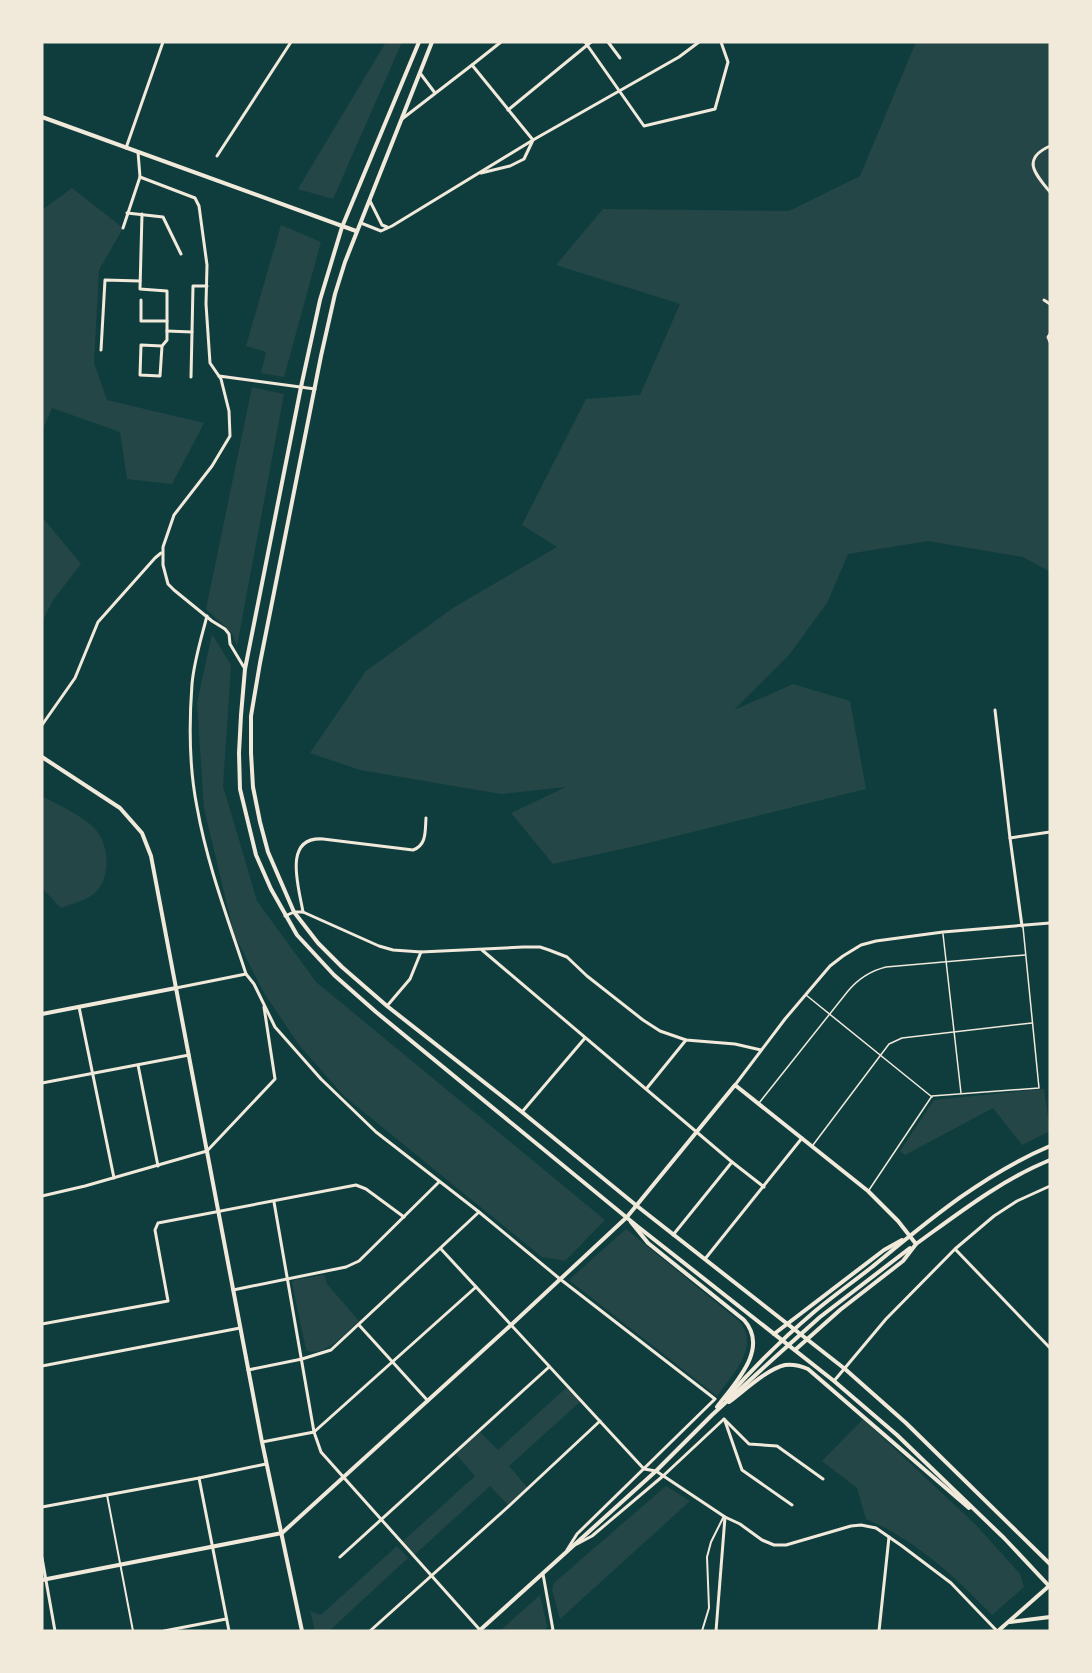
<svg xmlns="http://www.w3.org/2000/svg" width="1092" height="1673" font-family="'Exo 2',sans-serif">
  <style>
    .green { fill: #244646 }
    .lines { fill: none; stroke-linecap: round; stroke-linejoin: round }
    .service { stroke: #f1e9da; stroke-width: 1.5 }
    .pedestrian { stroke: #f1e9da; stroke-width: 2 }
    .minor { stroke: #f1e9da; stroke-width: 3 }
    .tertiary { stroke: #f1e9da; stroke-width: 4 }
  </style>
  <rect width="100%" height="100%" fill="#0f3d3e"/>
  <g class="green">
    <polygon points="386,42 402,42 333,199 298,189"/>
    <polygon points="916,42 1050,42 1050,572 1023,557 928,541 848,554 827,603 789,655 734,710 793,684 850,701 866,789 640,845 553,864 511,813 566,787 501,794 360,770 310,753 366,671 453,608 557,547 522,525 586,399 640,395 680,304 556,265 603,209 789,211 860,176"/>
    <polygon points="72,188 123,228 99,270 94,363 107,400 204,423 172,484 127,479 120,432 52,408 42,431 42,210"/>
    <polygon points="281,225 321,242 284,377 261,373 266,352 246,346"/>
    <polygon points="252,387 284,394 237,646 232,633 206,609"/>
    <polygon points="42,517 81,564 53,600 42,622"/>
    <polygon points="212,634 231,665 223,786 257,901 316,982 605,1220 565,1261 542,1257 344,1096 299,1045 264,993 234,934 204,808 197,703"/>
    <path d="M44 797C61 807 82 815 95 829 110 845 111 878 95 893 85 901 72 904 61 908L42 888V802Z"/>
    <polygon points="1044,1089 1050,1131 1022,1145 993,1108 905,1155 900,1151 934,1100"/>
    <path d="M626 1229 740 1322C760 1349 732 1374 717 1396L569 1280Z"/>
    <path d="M324 1275 327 1284 359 1321C346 1332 324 1359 306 1350L292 1283 294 1280Z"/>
    <polygon points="568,1386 581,1401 509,1466 528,1488 509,1506 490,1486 413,1556 401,1543 475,1476 455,1453 479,1431 498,1450"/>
    <path d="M863 1419 976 1525 1020 1574 1024 1587 992 1615C964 1586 934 1557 899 1536 889 1529 877 1524 866 1519L857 1488 822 1461Z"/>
    <polygon points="666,1486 690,1501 560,1619 552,1590 554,1583"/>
    <polygon points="397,1546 408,1558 329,1631 315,1631 310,1611 321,1615"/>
    <polygon points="540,1595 547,1626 545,1631 500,1631"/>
  </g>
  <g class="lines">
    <g class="service">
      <polyline points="943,934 961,1093"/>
      <polyline points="806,995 932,1097"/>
      <path d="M759 1103 848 991C858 979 870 971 886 967L1025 955"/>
      <polyline points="813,1145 889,1044 902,1038 1032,1023"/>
      <polyline points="869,1190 932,1096 1039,1088 1023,927"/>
    </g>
    <g class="pedestrian">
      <polyline points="107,1495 133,1631"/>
      <polyline points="702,1631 709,1608 707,1557 711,1542 724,1516"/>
    </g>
    <g class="minor">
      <polyline points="585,42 644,126 715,109 728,62 721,42"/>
      <polyline points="608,42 620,58"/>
      <polyline points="472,65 501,42"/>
      <polyline points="420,73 435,93"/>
      <polyline points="508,110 591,42"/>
      <path d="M1050 146C1021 159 1035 174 1050 192"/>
      <polyline points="126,148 163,42"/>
      <polyline points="138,152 140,177 195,198 199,206 207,265 206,304 210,363 221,379 229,411 230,436 212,466 174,515 163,547 163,565 168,584 174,590 212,621 225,629 229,634 230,644 245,669"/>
      <polyline points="217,156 291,42"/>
      <polyline points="481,173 510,166 524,159 533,140 679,57 699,42"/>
      <polyline points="370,201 382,225 387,227"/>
      <polyline points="127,213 163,217 181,254"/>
      <polyline points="142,214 140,289 167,291 167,340 162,346 160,376 140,375 141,345 162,346"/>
      <polyline points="361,223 381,231 392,226 533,140 472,65 402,119"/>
      <polyline points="123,228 140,177"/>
      <polyline points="141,300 141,321 167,321"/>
      <polyline points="1044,300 1050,304"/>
      <polyline points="167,331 192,332 191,377"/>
      <polyline points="192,332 193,286 207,286"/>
      <polyline points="1050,334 1048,337 1050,342"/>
      <polyline points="101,350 105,280 140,281"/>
      <polyline points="219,376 315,389"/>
      <path d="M207 616C201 639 194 661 192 684 189 724 189 767 197 807 207 864 228 919 246 974L254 984 275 1027 321 1079 376 1132 479 1212 560 1279 715 1399 577 1534 567 1550"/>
      <polyline points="995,710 1010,838 1022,926"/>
      <polyline points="42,725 75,678 98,622 155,558 161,553"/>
      <polyline points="1010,838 1050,832"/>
      <path d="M303 912C299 888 282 836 323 839L413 850C427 845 425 831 426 818"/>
      <polyline points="285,916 294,912 303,912 379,946 393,950 421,952 523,947 540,947 549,950 567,957 587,976 643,1020 660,1031 686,1040 735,1044 761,1050"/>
      <polyline points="482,950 732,1162 764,1187"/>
      <polyline points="176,988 246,974"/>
      <polyline points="387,1006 410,979 421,952"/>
      <polyline points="79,1007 114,1178"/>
      <polyline points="138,1065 158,1166"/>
      <polyline points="42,1083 189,1055"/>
      <polyline points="735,1085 785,1019 830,966 843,956 861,945 876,941 943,932 1050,923"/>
      <polyline points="647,1088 686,1040"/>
      <polyline points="522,1112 585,1038"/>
      <polyline points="42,1196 85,1186 207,1151 275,1079 264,1007"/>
      <polyline points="274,1202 314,1432 321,1452 480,1630"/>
      <polyline points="673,1235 732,1162"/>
      <polyline points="441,1249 644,1469 656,1471 725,1517 740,1524 762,1540 774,1545 786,1545 851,1526 861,1525 876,1528 902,1546 951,1583 997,1631"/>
      <polyline points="956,1250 1050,1348"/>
      <polyline points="705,1259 802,1138"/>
      <polyline points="233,1290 346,1267 359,1261 439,1182"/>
      <polyline points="42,1324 168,1301 155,1230 158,1223 356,1185 366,1189 404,1217"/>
      <polyline points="359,1325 428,1401"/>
      <polyline points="42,1366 240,1328"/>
      <polyline points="248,1370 302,1359 331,1350 479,1212"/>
      <polyline points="834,1381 886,1319 955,1249 994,1216 1017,1201 1050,1186"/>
      <polyline points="724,1419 749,1444 777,1446 823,1479"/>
      <polyline points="725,1421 742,1470 792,1505"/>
      <polyline points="262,1442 314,1432 476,1287"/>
      <polyline points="199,1478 229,1631"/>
      <polyline points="42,1507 199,1478 266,1464"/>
      <polyline points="577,1544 592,1536 663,1476 724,1419"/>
      <polyline points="340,1557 549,1367"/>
      <polyline points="42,1558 55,1631"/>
      <polyline points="543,1574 553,1630 551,1631"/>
      <polyline points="164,1631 226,1619"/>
      <polyline points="370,1631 509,1506 600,1421"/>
      <polyline points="716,1631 725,1517"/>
      <polyline points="879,1631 889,1537"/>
    </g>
    <g class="tertiary">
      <polyline points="419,42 342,227 320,300 301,387 245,669 241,715 239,753 240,789 256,855 271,889 297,935 334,975 376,1012 637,1226 834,1381 897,1435 1004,1538 1050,1587"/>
      <polyline points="432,42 345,262 335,294 321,356 260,663 251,716 251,753 253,787 260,822 268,852 294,912 318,943 342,967 387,1006 522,1112 637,1206 845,1369 906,1423 1050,1564"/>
      <polyline points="42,117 356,231"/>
      <polyline points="42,757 120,808 142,833 151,856 262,1442 302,1631"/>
      <polyline points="42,1014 176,988"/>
      <path d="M631 1222 648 1243 744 1320C770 1349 734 1384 717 1407"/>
      <path d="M916 1244C959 1213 1001 1180 1050 1160"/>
      <polyline points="774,1334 884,1250 902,1240"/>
      <path d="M726 1399C753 1368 782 1339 814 1312 833 1296 853 1282 872 1267 928 1221 982 1175 1050 1146"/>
      <path d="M729 1402C744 1391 767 1369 785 1365 793 1364 801 1366 808 1369L969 1508"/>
      <polyline points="42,1580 282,1533 511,1325 627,1217 735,1085 868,1191 898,1221 916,1244 903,1261 840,1310 795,1350"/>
      <polyline points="1010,1622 1050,1617"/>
      <polyline points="479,1631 656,1471 712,1415 773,1359 820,1317 910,1248"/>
      <polyline points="998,1631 1049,1586"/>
    </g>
  </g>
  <rect width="1092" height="1673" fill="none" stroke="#f1e9da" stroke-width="87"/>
</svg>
